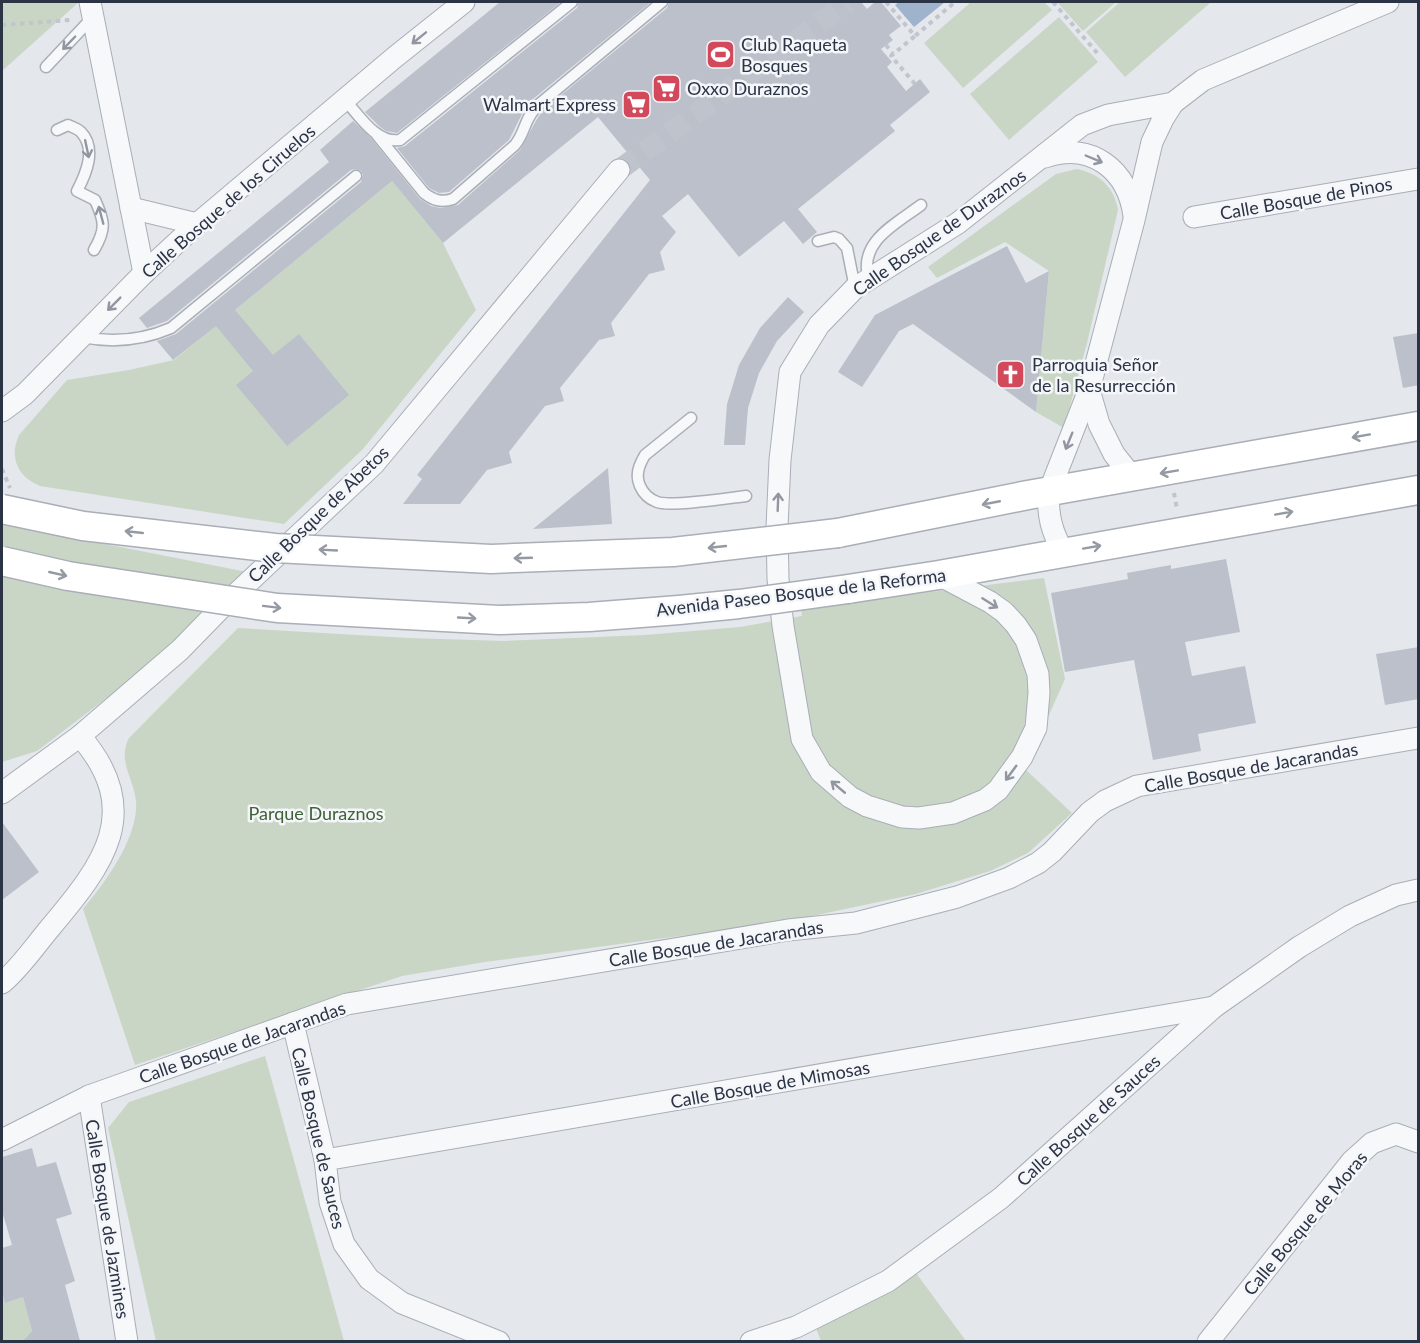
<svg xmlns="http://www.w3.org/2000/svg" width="1420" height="1343" font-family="Lato,sans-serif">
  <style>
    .green { fill: #c9d6c5 }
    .water { fill: #9fb4cc }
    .building { fill: #bbc0ca }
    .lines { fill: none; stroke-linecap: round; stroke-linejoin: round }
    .minor-tunnel { stroke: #bfc3cb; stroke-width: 21; stroke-dasharray: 21 10; stroke-linecap: butt }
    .service-casing { stroke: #a9aeb7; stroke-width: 13 }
    .minor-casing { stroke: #a9aeb7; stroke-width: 23 }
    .secondary-casing { stroke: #a9aeb7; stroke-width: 31 }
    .path { stroke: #c2c5cb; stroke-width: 4; stroke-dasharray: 4.5 4.5; stroke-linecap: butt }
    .service { stroke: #f7f8fa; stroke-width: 10 }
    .minor { stroke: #f7f8fa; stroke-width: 21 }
    .secondary { stroke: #fff; stroke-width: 28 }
    .secondary-bridge-casing { stroke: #a9aeb7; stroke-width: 31; stroke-linecap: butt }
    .secondary-bridge { stroke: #fff; stroke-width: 28 }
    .oneway { stroke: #9196a0 }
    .oneway2 { stroke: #959aa2 }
    .labels { text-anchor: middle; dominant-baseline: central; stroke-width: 5; stroke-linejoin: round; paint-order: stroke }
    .poi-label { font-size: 18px; fill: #2b3445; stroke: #f4f6f9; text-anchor: start }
    .street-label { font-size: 18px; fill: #2b3445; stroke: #f4f6f9 }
    .park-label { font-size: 18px; fill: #3f6138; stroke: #f4f6f9 }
  </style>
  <rect width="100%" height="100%" fill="#e4e7ec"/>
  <g class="green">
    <polygon points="2,2 79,2 2,71"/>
    <polygon points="971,2 1044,2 1052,10 963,88 924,43"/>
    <polygon points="1057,2 1116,2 1083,31"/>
    <polygon points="1120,2 1211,2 1125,77 1086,32"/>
    <polygon points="1059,17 1098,62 1009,140 970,94"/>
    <path d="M1077 169C1100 174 1114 187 1118 210L1087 343 1064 428 1036 412 1049 271 1005 242 937 278 928 267 1056 174Z"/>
    <path d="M392 181 443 243 476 310 363 449 284 524 40 486C17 477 9 457 19 435L67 380 129 370 174 360Z"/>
    <polygon points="2,523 19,527 267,576 37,751 2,762"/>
    <path d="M1044 578 1065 679 1025 769 1072 813 1028 853 990 871 916 894 784 922 485 962 402 976 135 1065 83 909C105 883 139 837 136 801 134 779 117 761 129 738L238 628 409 638 505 641 645 635 740 627 802 616 801 608Z"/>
    <polygon points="265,1056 344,1341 156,1341 108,1128 129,1102"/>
    <polygon points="916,1273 966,1341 821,1341 816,1328 893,1291"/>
    <polygon points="2,1291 5,1303 23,1297 32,1331 23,1341 2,1341"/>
  </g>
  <polygon class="water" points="899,2 945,2 914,27 895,5"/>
  <g class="building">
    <polygon points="500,2 561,2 397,133 386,131 380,127 365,112"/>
    <polygon points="579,2 651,2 533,99 523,112 509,140 449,192 439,193 429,188 397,148 405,146 577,8"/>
    <polygon points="669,2 861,2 867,9 875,2 881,2 901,26 889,35 893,40 881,49 892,62 887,67 906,91 920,79 930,92 890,125 895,131 798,209 817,232 803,244 784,221 739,257 688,194 662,216 676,232 660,252 665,270 649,274 611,323 615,336 599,340 560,388 564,401 545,406 509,452 512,463 487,470 460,504 403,504 422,479 417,475 650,180 598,117 443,243 392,181 235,310 273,355 299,334 349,395 287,446 236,385 253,371 216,326 173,360 157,341 176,334 361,182 363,175 361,171 355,169 351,170 167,321 147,328 139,318 329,162 320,150 353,121 371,138 420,199 431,206 440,208 458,205 520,150 537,119 543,110 667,8"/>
    <polygon points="1007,246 1026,283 1049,271 1036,412 913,324 899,331 862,387 838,372 875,315"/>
    <polygon points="788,297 804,312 777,341 759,373 748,408 745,445 724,445 727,404 739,365 760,328"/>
    <polygon points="1419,333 1419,385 1403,388 1393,337"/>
    <polygon points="608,468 612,524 533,529"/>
    <polygon points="1226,559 1240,632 1185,642 1192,676 1245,666 1256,723 1198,734 1201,751 1153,760 1134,660 1065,672 1051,593 1128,579 1127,573 1171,565 1171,569"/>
    <polygon points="1419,647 1419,699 1385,705 1376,654"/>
    <polygon points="2,822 39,872 2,900"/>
    <polygon points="32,1148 37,1167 56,1162 72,1214 56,1219 75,1281 65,1285 80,1341 23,1341 32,1331 23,1297 5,1303 2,1291 2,1248 12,1245 2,1211 2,1157"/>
  </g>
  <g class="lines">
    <polyline class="minor-tunnel" points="619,170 848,2"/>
    <defs>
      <g id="service">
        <polyline points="46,67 92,18"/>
        <path d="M345 100C359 115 376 144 400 140L572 2"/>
        <path d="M57 130 68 125C72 127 78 129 81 132 97 149 86 174 77 191L95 200C105 222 106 229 94 250"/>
        <path d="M377 135 424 193C433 200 441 203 453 199L515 145C526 131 524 119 538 105L662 2"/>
        <polyline points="818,241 834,237 839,239 847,248 855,288"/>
        <path d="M869 280C857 242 896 224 921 205"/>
        <path d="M82 337C112 343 143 340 171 328L356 176"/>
        <path d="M691 418 645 455C639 465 635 475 640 486 643 493 649 499 657 502 670 507 729 498 746 496"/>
      </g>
      <g id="minor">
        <polyline points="90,2 144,273"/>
        <path d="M1045 157C1091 141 1128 170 1134 216"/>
        <polyline points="131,208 197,224"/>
        <polyline points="1194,217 1418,179"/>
        <polyline points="1089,390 1099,424 1114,454 1133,478"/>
        <polyline points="2,411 25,394 144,273 197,224 395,57 464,2"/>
        <path d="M1063 552C1052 532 1047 515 1049 492L1089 390 1134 220 1152 142 1163 119 1173 103"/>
        <polyline points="939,575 990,602 1004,612 1016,625 1026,640 1038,674 1039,693 1036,728 1022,757 998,790 985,800 953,813 919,818 902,817 867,806 850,797 821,772 802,739 783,626 778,579 777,527 780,460 790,372 819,325 855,288 958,223 1082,125 1108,115 1173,103 1203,80 1388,2"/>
        <polyline points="2,793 80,736 180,650 220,609 374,464 619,170"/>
        <path d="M2 983C21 967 34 947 50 928 104 864 145 811 80 736"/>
        <polyline points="293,1023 325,1160 330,1202 344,1244 369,1279 402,1303 499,1342"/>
        <polyline points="89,1096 127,1342"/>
        <polyline points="2,1140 89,1096 347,1004 788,930 856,923 957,897 1009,878 1038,863 1052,852 1090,812 1105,801 1137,786 1418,738"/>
        <polyline points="325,1160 1214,1007"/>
        <polyline points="751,1342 796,1327 888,1281 1001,1198 1214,1007 1299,947 1350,916 1396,895 1418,890"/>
        <polyline points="1208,1342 1352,1161 1372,1143 1396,1134 1418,1142"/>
      </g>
      <g id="secondary">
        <polyline points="838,533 1028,495 1418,426"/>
        <polyline points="848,589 939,575 1418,490"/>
      </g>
    </defs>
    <use href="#service" class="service-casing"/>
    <use href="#minor" class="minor-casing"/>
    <use href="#secondary" class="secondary-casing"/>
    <g class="path">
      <polyline points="886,2 915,36 955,2"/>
      <polyline points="1053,2 1099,55"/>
      <polyline points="2,25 70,20"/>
      <polyline points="886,45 893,54"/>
      <polyline points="915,84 891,56 915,36"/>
      <polyline points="2,469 10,488"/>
      <polyline points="1174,493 1177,509"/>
    </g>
    <use href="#service" class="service"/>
    <use href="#minor" class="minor"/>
    <use href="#secondary" class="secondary"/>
    <defs>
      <g id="secondary-bridge">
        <polyline points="2,509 83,526 275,548 491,559 673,552 838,533"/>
        <polyline points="2,561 68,576 277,608 499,620 589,617 679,610 739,604 848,589"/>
      </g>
    </defs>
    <use href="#secondary-bridge" class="secondary-bridge-casing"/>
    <use href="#secondary-bridge" class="secondary-bridge"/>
  </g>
  <defs><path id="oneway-shaft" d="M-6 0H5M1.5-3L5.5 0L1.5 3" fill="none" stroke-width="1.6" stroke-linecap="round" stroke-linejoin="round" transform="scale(1.5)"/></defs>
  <g class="oneway">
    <use href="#oneway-shaft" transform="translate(419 38) rotate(141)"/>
    <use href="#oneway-shaft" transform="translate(69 43) rotate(134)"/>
    <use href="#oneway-shaft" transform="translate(87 149) rotate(78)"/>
    <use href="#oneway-shaft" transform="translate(1094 159) rotate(23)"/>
    <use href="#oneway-shaft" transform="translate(101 215) rotate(-105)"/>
    <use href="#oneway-shaft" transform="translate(114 304) rotate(135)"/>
    <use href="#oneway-shaft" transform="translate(1069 441) rotate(112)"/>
    <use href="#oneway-shaft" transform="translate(778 502) rotate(-88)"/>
    <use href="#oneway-shaft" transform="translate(990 603) rotate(32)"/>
    <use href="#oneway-shaft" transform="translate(1011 773) rotate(126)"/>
    <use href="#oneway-shaft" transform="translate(838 787) rotate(-140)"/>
  </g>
  <g class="oneway2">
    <use href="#oneway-shaft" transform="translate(1361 436) rotate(170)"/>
    <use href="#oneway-shaft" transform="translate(1169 472) rotate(170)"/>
    <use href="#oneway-shaft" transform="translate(991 503) rotate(169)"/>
    <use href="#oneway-shaft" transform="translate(1284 513) rotate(-10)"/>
    <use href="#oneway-shaft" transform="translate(134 532) rotate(-174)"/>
    <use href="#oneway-shaft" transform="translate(717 547) rotate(174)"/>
    <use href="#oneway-shaft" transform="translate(1092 547) rotate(-10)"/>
    <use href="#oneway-shaft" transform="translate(328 550) rotate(-177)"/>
    <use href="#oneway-shaft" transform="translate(523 558) rotate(178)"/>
    <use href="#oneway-shaft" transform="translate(58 574) rotate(13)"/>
    <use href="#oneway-shaft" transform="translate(272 607) rotate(7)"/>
    <use href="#oneway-shaft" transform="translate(467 618) rotate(3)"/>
  </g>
  <defs>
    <symbol id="stadium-square" viewBox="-11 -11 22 22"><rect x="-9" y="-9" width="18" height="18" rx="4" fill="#d1495b" stroke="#f4f6f9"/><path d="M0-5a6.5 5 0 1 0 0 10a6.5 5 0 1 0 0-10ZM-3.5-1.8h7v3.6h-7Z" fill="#fff"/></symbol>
    <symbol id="supermarket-square" viewBox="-11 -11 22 22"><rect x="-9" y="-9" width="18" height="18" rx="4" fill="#d1495b" stroke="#f4f6f9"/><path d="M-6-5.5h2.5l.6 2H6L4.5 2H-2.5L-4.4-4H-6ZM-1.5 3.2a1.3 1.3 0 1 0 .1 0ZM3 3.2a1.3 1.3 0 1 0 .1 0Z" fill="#fff"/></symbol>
    <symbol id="church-square" viewBox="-11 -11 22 22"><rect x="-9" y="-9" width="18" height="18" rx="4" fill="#d1495b" stroke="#f4f6f9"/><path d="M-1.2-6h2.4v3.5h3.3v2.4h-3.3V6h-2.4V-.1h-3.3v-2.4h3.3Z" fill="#fff"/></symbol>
  </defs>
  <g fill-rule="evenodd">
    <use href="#stadium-square" x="704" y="38" width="33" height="33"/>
    <use href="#supermarket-square" x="650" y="72" width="33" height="33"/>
    <use href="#supermarket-square" x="620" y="88" width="33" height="33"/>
    <use href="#church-square" x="994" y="358" width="33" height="33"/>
  </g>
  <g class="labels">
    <g class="poi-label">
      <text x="741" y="44">Club Raqueta<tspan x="741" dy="21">Bosques</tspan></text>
      <text x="687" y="88">Oxxo Duraznos</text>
      <text x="616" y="104" text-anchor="end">Walmart Express</text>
      <text x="1032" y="364">Parroquia Señor<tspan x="1032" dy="21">de la Resurrección</tspan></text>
    </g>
    <g class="street-label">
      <text transform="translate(1306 198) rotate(-10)">Calle Bosque de Pinos</text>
      <text transform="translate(228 201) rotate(-41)">Calle Bosque de los Ciruelos</text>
      <text transform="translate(939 232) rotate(-35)">Calle Bosque de Duraznos</text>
      <text transform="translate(318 514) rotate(-44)">Calle Bosque de Abetos</text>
      <text transform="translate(801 592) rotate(-7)">Avenida Paseo Bosque de la Reforma</text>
      <text transform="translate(1251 767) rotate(-10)">Calle Bosque de Jacarandas</text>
      <text transform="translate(716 943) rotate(-9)">Calle Bosque de Jacarandas</text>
      <text transform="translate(242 1042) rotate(-19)">Calle Bosque de Jacarandas</text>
      <text transform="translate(770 1084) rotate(-10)">Calle Bosque de Mimosas</text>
      <text transform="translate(1088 1120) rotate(-42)">Calle Bosque de Sauces</text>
      <text transform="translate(319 1138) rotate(77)">Calle Bosque de Sauces</text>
      <text transform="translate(108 1219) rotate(81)">Calle Bosque de Jazmines</text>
      <text transform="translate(1305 1223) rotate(-50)">Calle Bosque de Moras</text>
    </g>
    <g class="park-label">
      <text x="316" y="813">Parque Duraznos</text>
    </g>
  </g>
  <rect width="1420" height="1343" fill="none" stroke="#2b3445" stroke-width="6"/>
</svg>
